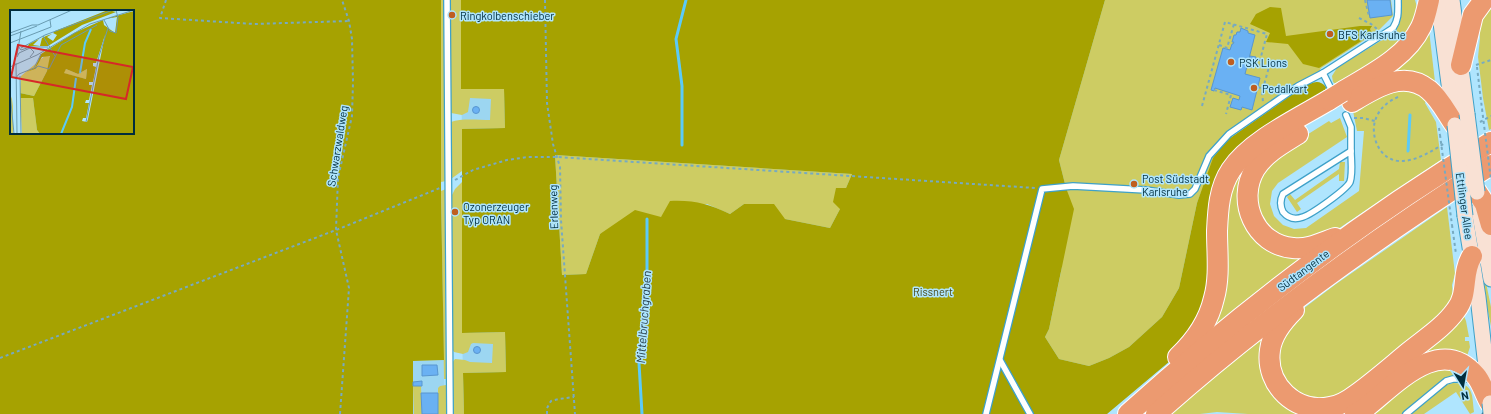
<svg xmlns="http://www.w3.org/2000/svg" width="1491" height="414" font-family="Barlow,sans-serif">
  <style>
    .built { fill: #9cd6f1 }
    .green { fill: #cdcc63 }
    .forest { fill: #a6a201; fill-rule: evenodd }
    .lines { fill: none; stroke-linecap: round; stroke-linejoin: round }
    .stream { stroke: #5bcaf8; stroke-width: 3 }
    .building { fill: #6ab1f3; stroke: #5896d0 }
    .lane-casing { stroke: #3ea1c9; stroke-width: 8 }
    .secondary-casing { stroke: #3ea1c9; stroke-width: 17 }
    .highway-casing { stroke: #fff; stroke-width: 22 }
    .path { stroke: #77aac1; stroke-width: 2; stroke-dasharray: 3 3; stroke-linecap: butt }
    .lane { stroke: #fff; stroke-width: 5.5 }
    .secondary { stroke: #f9e1d4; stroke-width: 15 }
    .highway { stroke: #ec9a70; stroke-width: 20 }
    .rail-casing { stroke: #38687b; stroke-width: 4.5 }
    .rail { stroke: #afe5fe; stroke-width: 3; stroke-dasharray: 9; stroke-linecap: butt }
    .secondary-bridge-casing { stroke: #3ea1c9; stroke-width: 17; stroke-linecap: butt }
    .highway-bridge-casing { stroke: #fff; stroke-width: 22; stroke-linecap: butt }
    .path-bridge { stroke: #77aac1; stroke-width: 2; stroke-dasharray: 3 3; stroke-linecap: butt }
    .secondary-bridge { stroke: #f9e1d4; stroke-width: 15 }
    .highway-bridge { stroke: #ec9a70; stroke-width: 20 }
    .poi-dot { fill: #bf5e20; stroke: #afe5fe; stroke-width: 1.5 }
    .labels { text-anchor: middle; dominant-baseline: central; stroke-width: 3; stroke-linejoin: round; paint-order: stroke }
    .poi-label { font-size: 11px; fill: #002d3d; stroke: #afe5fe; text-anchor: start }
    .street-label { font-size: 11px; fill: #002d3d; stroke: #afe5fe }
    .park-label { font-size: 11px; fill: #4a4915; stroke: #afe5fe }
    .water-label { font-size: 12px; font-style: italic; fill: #263e4a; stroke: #afe5fe }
    .inset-river { fill: none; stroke: #5bcaf8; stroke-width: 2 }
    .inset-road { fill: none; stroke: #699bb1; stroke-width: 1 }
    .view { fill: #d62828; fill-opacity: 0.15; stroke: #d62828; stroke-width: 2 }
    .inset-edge { fill: none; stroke: #002d3d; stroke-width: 2 }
  </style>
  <rect width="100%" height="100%" fill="#afe5fe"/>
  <g class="built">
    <polygon points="504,88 505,128 462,129 461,89"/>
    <polygon points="505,332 506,372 463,373 462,333"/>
    <polygon points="444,360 445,414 413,414 413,361"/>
  </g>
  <g class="green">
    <polygon points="441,0 446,0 446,181 441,182"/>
    <path d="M450 0H461V89L504 88 505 128 462 129V171L451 179V122C461 118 478 120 490 120L491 99 470 98 468 112 462 115 451 113Z"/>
    <polygon points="1105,0 1391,0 1393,16 1377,32 1321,68 1313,82 1246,126 1226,141 1214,158 1197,203 1179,288 1162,317 1129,347 1109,358 1089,366 1059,359 1045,337 1049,329 1061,272 1062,264 1066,188 1059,160"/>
    <polygon points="1401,0 1415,0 1419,14 1400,48 1337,85 1333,82 1332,76 1337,68 1395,32 1400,22"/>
    <polygon points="1491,0 1491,129 1489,130 1483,98 1478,57 1480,38 1479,25"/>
    <polygon points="1429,30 1435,82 1385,71"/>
    <polygon points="1397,87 1429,96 1425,103 1436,122 1441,160 1332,233 1309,243 1272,236 1252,199 1256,178 1286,148 1329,121 1331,123 1340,118 1347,137 1278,183 1272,191 1270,204 1274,216 1283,225 1294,229 1306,228 1359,191 1364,131 1357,131 1353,111"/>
    <polygon points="1274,144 1245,215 1306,255 1268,283 1212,328 1232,179"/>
    <polygon points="555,155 852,174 846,188 840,209 830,228 785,219 744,204 730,214 707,204 600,234 586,274 562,275"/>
    <polygon points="1340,162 1345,162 1344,181 1339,181 1339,174 1297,203 1301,209 1297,212 1287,197 1290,194 1295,200 1339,169"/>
    <polygon points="462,182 462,333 505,332 506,372 463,373 464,414 453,414 452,363 455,359 465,360 470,362 492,363 493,344 473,343 471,344 468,352 463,354 454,352 452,349 452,195 455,189"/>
    <polygon points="446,189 445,204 446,379 444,379 441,191"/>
    <polygon points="1447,207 1455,274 1452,285 1453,295 1455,302 1382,368 1328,403 1295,395 1275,363 1291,318 1336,284"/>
    <polygon points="1474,210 1483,268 1491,307 1491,326 1481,278 1472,212"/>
    <polygon points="1462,311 1466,321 1469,337 1465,337 1465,341 1469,341 1470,347 1466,359 1456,356 1349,413 1345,414 1248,414 1217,412 1200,414 1170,414 1265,334 1265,366 1318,413"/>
    <polygon points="1452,364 1460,375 1444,379 1402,414 1365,414 1412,376"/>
    <path d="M1453 383C1474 383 1472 395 1474 412L1470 414 1456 392 1424 414H1408L1446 385Z"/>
    <polygon points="446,385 447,414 438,414 438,388 440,386"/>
    <polygon points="413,386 421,386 422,414 414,414"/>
  </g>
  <g class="forest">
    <path d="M0 0H441V195L444 360 413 361V414H0ZM11 11H133V133H11Z"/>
    <path d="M461 0H1105L1059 160 1066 188 1074 209 1049 329 1045 337 1059 359 1089 366 1109 358 1129 347 1162 317 1179 288 1197 203 1213 158 1226 141 1303 87C1311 83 1319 78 1326 87L1325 92 1236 155 1209 295 1176 356 1107 414H464L463 373 506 372 505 332 462 333V129L505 128 504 89H461ZM555 155 852 174 846 188H836L833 202 840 209 830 228 785 219 774 204H744L730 214C708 204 695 200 670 201L661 217 635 210 600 234 586 274 562 275Z"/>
    <polygon points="1270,7 1281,8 1286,36 1360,26 1372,26 1370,29 1372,34 1319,68 1303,64 1288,44 1266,42 1270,33 1250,24 1256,14"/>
  </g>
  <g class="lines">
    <g class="stream">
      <polyline points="682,145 682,86 676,39 686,0"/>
      <polyline points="1408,151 1410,115"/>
      <polyline points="642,414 639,363 647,295 647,219"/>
    </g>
  </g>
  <g class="building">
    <polygon points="1367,0 1390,0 1392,15 1370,18"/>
    <polygon points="1241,28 1248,31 1248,33 1255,35 1245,74 1260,78 1252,110 1242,107 1241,110 1230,107 1233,98 1239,100 1240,96 1215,88 1214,91 1211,90 1223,48 1230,50 1232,44 1233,44 1234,42 1232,42 1234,35 1236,35 1237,32 1240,32"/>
    <polygon points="1250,56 1256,57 1254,68 1247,66"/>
    <circle cx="476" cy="110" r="3.5"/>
    <circle cx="477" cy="350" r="3.5"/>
    <polygon points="422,365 437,365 438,375 422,376"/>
    <polygon points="422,381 422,386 413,386 413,382"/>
    <polygon points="421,393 438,393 438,414 422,414"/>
  </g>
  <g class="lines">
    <defs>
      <g id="lane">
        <polyline points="447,0 450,414"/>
        <polyline points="1323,73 1331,89"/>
        <polyline points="1346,115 1351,127 1351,151"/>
        <path d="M1351 151C1351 160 1353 173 1350 182 1346 190 1312 214 1303 217 1295 220 1288 218 1283 212 1280 206 1280 200 1283 194Z"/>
        <polyline points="1000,360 1030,414"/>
        <path d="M986 414 1042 189 1073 186 1146 190 1179 195 1190 194 1195 189 1209 156 1229 134 1298 86 1323 73 1393 28C1399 19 1398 11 1398 0"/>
        <polyline points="1406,414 1446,381 1453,379 1467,379 1467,376"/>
      </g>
      <g id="secondary">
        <polyline points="1438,0 1454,122"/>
        <polyline points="1452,0 1467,114"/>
        <polyline points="1479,209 1491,279"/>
        <polyline points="1465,216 1478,297 1489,393"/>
      </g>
      <g id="highway">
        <polyline points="1461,65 1473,15 1484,0"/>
        <path d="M1342 92C1370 75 1406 58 1421 27 1425 19 1427 9 1429 0"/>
        <path d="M1352 102C1375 88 1404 69 1429 90 1440 99 1447 114 1455 125"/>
        <path d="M1298 134C1282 144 1265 153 1255 169 1236 201 1255 245 1293 248 1308 250 1321 243 1335 238"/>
        <polyline points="1477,192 1485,204 1491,225"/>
        <path d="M1294 310C1283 321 1272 334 1270 350 1265 385 1296 414 1330 407 1340 406 1349 400 1357 394 1375 381 1392 366 1409 352 1425 339 1444 327 1456 310 1469 294 1461 273 1472 256"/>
        <path d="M1178 357C1195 341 1209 320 1214 298 1220 277 1217 253 1217 231 1218 210 1219 188 1231 170 1250 141 1299 118 1329 100"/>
        <path d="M1128 414C1240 313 1361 220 1491 142"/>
        <path d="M1156 414C1260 321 1373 240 1491 165"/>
        <path d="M1355 414 1364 409C1395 385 1440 333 1476 376 1482 383 1485 395 1490 403"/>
      </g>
    </defs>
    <use href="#lane" class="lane-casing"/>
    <use href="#secondary" class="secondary-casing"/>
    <use href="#highway" class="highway-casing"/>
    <g class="path">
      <polyline points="166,0 160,18 254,24 349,21"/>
      <polyline points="545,0 547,103 553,144 560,167 561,220 575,414"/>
      <polyline points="1365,0 1369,16"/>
      <polyline points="1359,18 1371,24 1377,29"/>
      <polyline points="1219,45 1227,48 1234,24"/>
      <polyline points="1248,61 1269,67 1262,92 1263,102"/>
      <polyline points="1476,65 1491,60"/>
      <polyline points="1477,67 1482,109"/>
      <polyline points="1258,87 1263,89"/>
      <polyline points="1214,90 1231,95 1226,114"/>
      <path d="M1398 97C1389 101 1381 107 1377 116 1368 133 1379 160 1399 161 1415 162 1432 151 1445 143"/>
      <polyline points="1202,106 1225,22 1267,34 1259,64"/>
      <polyline points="1354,118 1363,118 1375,121"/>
      <polyline points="1480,122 1491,116"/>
      <polyline points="1439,128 1440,135"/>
      <polyline points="455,180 473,170 507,160 528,157 558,157 1035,188"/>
      <polyline points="1452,225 1456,254"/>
      <polyline points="0,358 336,230 440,188"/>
      <polyline points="340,414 349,288 336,230 338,178 352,116 353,82 352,39 349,21 342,0"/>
      <polyline points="547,414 547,408 551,401 559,399 574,397"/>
    </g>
    <use href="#lane" class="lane"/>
    <use href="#secondary" class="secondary"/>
    <use href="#highway" class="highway"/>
    <defs>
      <polyline id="rail" points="1484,414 1491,409"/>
    </defs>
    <use href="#rail" class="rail-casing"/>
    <use href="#rail" class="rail"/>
    <defs>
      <g id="secondary-bridge">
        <polyline points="1467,114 1477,192"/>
        <polyline points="1455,125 1465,216"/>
        <polyline points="1490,403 1491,413"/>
      </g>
      <polyline id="highway-bridge" points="1329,100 1342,92"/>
    </defs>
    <use href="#secondary-bridge" class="secondary-bridge-casing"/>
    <use href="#highway-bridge" class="highway-bridge-casing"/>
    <g class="path-bridge">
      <polyline points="1482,109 1491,180"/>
      <polyline points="1440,135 1452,225"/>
    </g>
    <use href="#secondary-bridge" class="secondary-bridge"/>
    <use href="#highway-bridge" class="highway-bridge"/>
  </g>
  <g class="poi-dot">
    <circle cx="452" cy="15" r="4"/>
    <circle cx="1330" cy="34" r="4"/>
    <circle cx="1231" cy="62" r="4"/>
    <circle cx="1254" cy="88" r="4"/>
    <circle cx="1134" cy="184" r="4"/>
    <circle cx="455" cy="212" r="4"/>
  </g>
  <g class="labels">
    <g class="poi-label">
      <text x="460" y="15">Ringkolbenschieber</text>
      <text x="1338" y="34">BFS Karlsruhe</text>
      <text x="1239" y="62">PSK Lions</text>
      <text x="1262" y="88">Pedalkart</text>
      <text x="1142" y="178">Post Südstadt<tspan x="1142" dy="13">Karlsruhe</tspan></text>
      <text x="463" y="206">Ozonerzeuger<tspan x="463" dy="13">Typ ORAN</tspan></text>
    </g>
    <g class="street-label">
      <text transform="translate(337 146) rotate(-81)">Schwarzwaldweg</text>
      <text transform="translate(1465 206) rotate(82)">Ettlinger Allee</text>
      <text transform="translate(553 207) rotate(-92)">Erlenweg</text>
      <text transform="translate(1303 270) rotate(-37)">Südtangente</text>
    </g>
    <g class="park-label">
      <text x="933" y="291">Rissnert</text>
    </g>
    <g class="water-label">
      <text transform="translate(643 317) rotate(-86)">Mittelbruchgraben</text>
    </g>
  </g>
  <g transform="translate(10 10)">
    <rect width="124" height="124" fill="#afe5fe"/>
    <path d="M36 45 41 47 37 61 24 86 10 83 11 66ZM56 59 68 64 77 59 76 69 53 63ZM0 84 2 89 3 96V123L0 124ZM10 88H23L27 120 30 124H12Z" fill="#cdcc63"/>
    <path d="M98 0 106 2 72 15 38 36H18L19 34 29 29 23 35 30 36 32 28 36 26 42 24 37 27 43 31 47 25 43 23 45 21ZM124 1V124H30L27 120 23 88H10V83L24 86 37 61 40 46 32 47 25 59 16 62 25 58 31 44 64 23 93 10 94 15 105 23 107 7 95 9ZM95 25 78 109 77 112 72 111 73 108H76L79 93H75L76 90H79L82 75H79V72H83L86 57 83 56V53H86ZM56 59 68 64 77 59 76 69 54 63Z" fill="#a6a201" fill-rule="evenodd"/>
    <path class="inset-river" d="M70 63 75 33 81 19M51 124 62 97 66 68"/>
    <path class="inset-road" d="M94 10 100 21 106 23 108 8 106 0M22 15H28L62 0M0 23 22 15M0 26 27 16M33 26 45 46M0 33 41 17 40 10M8 36 11 40 20 37H38M11 38 35 25 103 0M7 45 11 21M7 47 9 43 20 38 24 42 20 47M6 53 7 124M0 57 27 45 80 14 124 0M25 59 28 56 39 59 51 35 87 15M10 66 11 124M5 69 9 64 24 58 31 44M0 82 4 124M76 112 89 46 98 18"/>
    <path class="view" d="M8 35 123 57 116 89 1 67Z"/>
    <rect width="124" height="124" class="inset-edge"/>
  </g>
  <g transform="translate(1463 386) rotate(169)" stroke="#afe5fe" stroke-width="3" paint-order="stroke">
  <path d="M0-3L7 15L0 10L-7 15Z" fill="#002d3d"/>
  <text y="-6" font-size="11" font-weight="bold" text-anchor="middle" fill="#002d3d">N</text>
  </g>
</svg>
